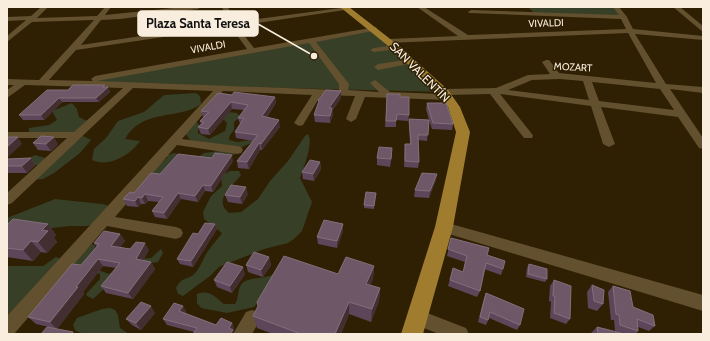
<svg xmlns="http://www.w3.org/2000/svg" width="710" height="341" font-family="Cabin,sans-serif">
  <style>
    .green { fill: #373f26 }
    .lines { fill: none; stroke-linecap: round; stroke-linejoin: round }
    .minor { fill: #62502e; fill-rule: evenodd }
    .major { fill: #a07c2e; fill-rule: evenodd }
    .wall { fill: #5d465a }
    .shaded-wall { fill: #432f31 }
    .building { fill: #6e5868; stroke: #836f7b }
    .labels { text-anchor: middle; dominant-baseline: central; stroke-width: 3; stroke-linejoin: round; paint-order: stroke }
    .far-street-label { font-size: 10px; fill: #f9eede; stroke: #2f1f03 }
    .street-label { font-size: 12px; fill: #f9eede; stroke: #2f1f03 }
    .leader { fill: none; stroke: #f9eede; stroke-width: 1.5 }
    .callout-dot { fill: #f9eede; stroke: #2f1f03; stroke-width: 1.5 }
    .callout { fill: #f9eede; stroke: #f9eede; stroke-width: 1.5 }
    .callout-label { font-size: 13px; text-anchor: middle; font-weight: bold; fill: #111 }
  </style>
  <rect width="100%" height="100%" fill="#2f1f03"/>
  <g class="green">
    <polygon points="528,7 616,7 624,17 536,15"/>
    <polygon points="371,29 444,92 80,83"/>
    <path d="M196 93 200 96 201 104C181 120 142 108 125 139L140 141C131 155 108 168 92 160L94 149 106 138 118 121 144 112 164 95Z"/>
    <polygon points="72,103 77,109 79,117 87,121 80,132 29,135 29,128 49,125 57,120 52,111"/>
    <polygon points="228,112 237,113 240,117 234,122 234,130 230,135 229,140 237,142 251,140 254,142 237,149 234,155 210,158 197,158 204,153 219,151 218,145 190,140 185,133 196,121 199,125 198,133 209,139 225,131 227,123 223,119"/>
    <path d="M308 134C314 143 303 169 300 178L312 202 302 231 294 239 288 243 264 249 219 267 210 276 183 296 178 294 176 288C183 275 188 281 195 273 201 267 203 258 208 251 212 245 218 239 222 233L204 219 203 212 211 196 222 186 221 176 230 171H239L241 175C234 185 212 200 229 213L241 212 258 199 270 181 288 161 305 136Z"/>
    <polygon points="83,136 91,140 80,153 54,173 43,179 33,180 39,165 34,165 25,160 35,155 45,158"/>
    <polygon points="174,153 181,155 165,171 151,178 154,169 168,157 164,157"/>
    <polygon points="55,199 102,204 107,205 108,208 95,224 87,226 70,226 7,233 7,218"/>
    <polygon points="92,244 95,245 96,252 93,268 109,274 137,259 151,258 161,249 163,253 158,262 151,263 105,288 93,299 87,296 86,294 100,279 100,274 75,266 73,259"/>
    <polygon points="56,257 61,259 32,311 7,314 7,266 43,266"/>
    <path d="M272 275H275L261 298 254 307 227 313 201 308 197 303V294C210 289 215 297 224 304H235C239 298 237 291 241 285 246 277 262 279 272 275Z"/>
    <polygon points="110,308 115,310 118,315 120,328 129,334 83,334 75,330 73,325 77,318 102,309"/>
  </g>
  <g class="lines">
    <g class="minor">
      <path d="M41 7H48L37 18 97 16 105 7H111L105 15 183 7H201L198 9 120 19 101 20 81 45 228 23 222 7H228L235 22 348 7 345 10 237 26 254 48 376 27 377 29 373 31 316 42 349 84 348 90 379 92 370 83 375 80 390 92 441 94V90L444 89 496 88 528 75 550 74 542 62 546 60H549L559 73 656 83 628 33 386 43V39H389L458 36 417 7H424L468 35 626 29 621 19 469 13 468 12 471 10 619 15 613 7H619L627 17 633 29 703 36V40L635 34 666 84 703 87V93L670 89 703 138V149L699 148 678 117 601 107 615 144 609 147 603 144 591 106 500 94 532 134 533 136 532 138H524L490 94 449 95 452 97 447 100 365 97 356 119 351 122 346 119 355 96 321 95 303 125 299 126 294 123 312 95 223 91 182 139 237 146 241 147 243 150 241 153 237 154 177 145 115 217 176 227 181 229 183 233 181 237 176 239 107 226 14 334H7V316L213 91 133 88 12 203 7 205V193L67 138H7V132H74L123 88 25 85 7 98V90L14 85H7V79L39 80 94 20 32 22 7 42V36L26 20 7 21V17L31 16ZM231 27 247 49 95 76 91 79 93 81 49 80 76 50ZM309 43 339 84V90L97 81ZM560 79 583 81 589 100 508 90 532 80ZM592 82 660 89 674 110 599 101Z"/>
      <polygon points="673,7 680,7 703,26 703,32"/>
      <polygon points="395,45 399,47 398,49 374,52 370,50 374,48"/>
      <polygon points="411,59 415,61 414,63 378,70 374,67 378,64"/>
      <polygon points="444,222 703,295 703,311 439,231 437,227 439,223"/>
      <polygon points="417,309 466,328 469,334 439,334 411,323 409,317 411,311"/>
      <polygon points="252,310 258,312 261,318 252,334 233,334 246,312"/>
    </g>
    <polygon class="major" points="340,7 349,7 398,45 448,90 460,107 470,132 453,227 423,334 401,334 435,227 456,132 448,107 440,94 392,49"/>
  </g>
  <g class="wall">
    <polygon points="105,85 106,87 108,87 110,92 99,102 62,102 44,120 23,120 19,115 68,90"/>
    <polygon points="387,94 400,97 409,115 408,121 396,120 396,127 385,127"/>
    <polygon points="232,95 275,97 276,103 267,117 280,127 262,150 260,150 249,169 238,168 237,161 253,141 236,138 235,132 240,124 238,118 244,110 232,109 210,135 201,134 198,127 201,124 200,121 204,117 203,117 201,111"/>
    <polygon points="341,98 333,110 333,115 330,123 315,122 314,115 318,104 318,100"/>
    <polygon points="427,103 453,124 452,130 432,129 429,120 427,141 418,140 419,162 418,168 404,167 405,144 410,144 409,124 409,119 429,120 426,109"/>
    <polygon points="33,143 58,144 51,151 38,150"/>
    <polygon points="392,155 390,167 377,165 377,158"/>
    <polygon points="31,158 35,165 27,173 7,173 7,159"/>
    <polygon points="233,161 213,192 205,191 198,202 181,199 167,219 155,217 152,211 159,202 148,201 145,204 141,204 138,207 127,206 123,199 160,174"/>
    <polygon points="320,162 321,169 314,181 303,179 302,172"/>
    <polygon points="436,180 429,198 414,197 415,190"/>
    <polygon points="248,194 242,204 228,202 225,195"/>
    <polygon points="375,197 374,209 364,208 364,205"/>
    <polygon points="48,224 56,235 54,238 57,242 47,253 41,252 33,261 7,257 7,225"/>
    <polygon points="215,224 217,229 193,267 180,264 177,259 198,234"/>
    <polygon points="343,231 337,248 318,244 317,237"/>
    <polygon points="120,234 125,241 120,247 130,249 149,250 143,260 151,262 155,269 133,299 106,293 101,286 116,268 103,266 83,292 84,294 57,329 36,324 28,317 81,265 97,247 94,243"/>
    <polygon points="451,238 487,255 503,269 501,275 484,269 480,291 477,297 448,286 453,268 463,272 465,262 447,256"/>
    <polygon points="269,257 271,265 263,277 248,272 246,265"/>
    <polygon points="529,264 547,279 545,282 526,277 527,268"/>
    <polygon points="374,266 373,279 370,285 380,288 379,301 371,322 349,314 341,334 273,334 257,328 253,316 338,274"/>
    <polygon points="245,274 232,293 217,287 214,280"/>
    <polygon points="554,280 570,319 566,324 550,318 551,302 549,301 550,286"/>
    <polygon points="592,285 603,304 597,311 588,308 587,292"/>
    <polygon points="613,286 633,307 655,326 649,331 638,327 638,331 636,334 625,334 615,331 614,320 611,320 608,292"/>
    <polygon points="486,293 520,325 517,330 489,318 486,325 478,322 484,298"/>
    <polygon points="183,306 186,312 185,313 216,325 232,323 234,329 233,331 194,332 167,325 163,319"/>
    <polygon points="155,313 141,330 132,325 126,319"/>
    <polygon points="597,327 621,334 591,334 591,333"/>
  </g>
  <g class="shaded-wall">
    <polygon points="105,85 107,88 108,87 110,92 99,102 96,98 103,87"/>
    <polygon points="341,91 341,98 333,110 333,115 330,123 329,108"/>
    <polygon points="275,97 276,103 263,122 262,116"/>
    <polygon points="59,98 62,102 44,120 41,115"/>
    <polygon points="231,102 232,109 210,135 208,129"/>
    <polygon points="279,120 280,127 262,150 261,144"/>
    <polygon points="18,137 22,144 7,158 7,147"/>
    <polygon points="54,137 58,144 51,151 46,144"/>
    <polygon points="259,143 260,150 249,169 247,162"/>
    <polygon points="232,155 233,161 213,192 211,186"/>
    <polygon points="31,158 35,165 27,173 22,166"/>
    <polygon points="320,162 321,169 314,181 313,174"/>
    <polygon points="437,174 436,180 429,198 430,191"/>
    <polygon points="203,185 205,191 198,202 195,196"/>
    <polygon points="246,187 248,194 242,204 240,197"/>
    <polygon points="178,193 181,199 167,219 164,213"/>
    <polygon points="145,194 148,201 145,204 142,198"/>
    <polygon points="138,197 141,204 138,207 135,201"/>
    <polygon points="48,224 56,235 54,238 57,242 47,253 38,242 42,230"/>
    <polygon points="215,224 217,229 193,267 191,261"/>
    <polygon points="343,224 343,231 337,248 337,241"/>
    <polygon points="120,234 125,241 116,253 111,246"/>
    <polygon points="31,241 41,252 33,261 23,250"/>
    <polygon points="145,243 149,250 140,266 136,259"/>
    <polygon points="269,257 271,265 263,277 261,270"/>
    <polygon points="98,259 103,266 83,292 84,294 57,329 50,322 76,287"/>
    <polygon points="151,262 155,269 133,299 128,293"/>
    <polygon points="374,266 373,279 366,296 366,284"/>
    <polygon points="243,267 245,274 232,293 230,286"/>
    <polygon points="380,288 379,301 371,322 372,309"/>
    <polygon points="349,302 349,314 341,334 335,334"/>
    <polygon points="151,306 155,313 141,330 136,323"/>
    <polygon points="183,306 186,312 183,317 179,311"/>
    <polygon points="232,323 234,329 233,331 235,334 230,334 229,328"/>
  </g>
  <g class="building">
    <polygon points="73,85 105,85 103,87 108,87 96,98 59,98 41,115 19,115 47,90 68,90"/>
    <polygon points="326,90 341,91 329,108 332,108 330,116 314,115 319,101 318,100"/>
    <polygon points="234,92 275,97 262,116 279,120 261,144 259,143 247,162 237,161 258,135 235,132 244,118 238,118 248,105 231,102 208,129 198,127 204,122 200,121 209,112 201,111 218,93 232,95"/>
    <polygon points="387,94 400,94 400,97 409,97 409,115 397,114 396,121 386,121"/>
    <polygon points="427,103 446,103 453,124 433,123"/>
    <polygon points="409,119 429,120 428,135 418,135 419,162 405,161 405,144 411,144"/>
    <polygon points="41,136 54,137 46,144 33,143"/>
    <polygon points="7,137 18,137 7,147"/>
    <polygon points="379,147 392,148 391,159 377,158"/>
    <polygon points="215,153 232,155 211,186 203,185 195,196 178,193 164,213 152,211 163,197 145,194 142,198 138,197 135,201 123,199 130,192 134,193 151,173 160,174 178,154 212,158"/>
    <polygon points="31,158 22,166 7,166 7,159"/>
    <polygon points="310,160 320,162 313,174 302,172"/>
    <polygon points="422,173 437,174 430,191 415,190"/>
    <polygon points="231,185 246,187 240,197 225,195"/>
    <polygon points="366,192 376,193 374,206 364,205"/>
    <polygon points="13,219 48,224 42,230 48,231 38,242 31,241 23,250 7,248 7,225"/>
    <polygon points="324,220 343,224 337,241 317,237"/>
    <polygon points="205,223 215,224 191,261 177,259 193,233 198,234"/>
    <polygon points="104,231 120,234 111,246 130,249 136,242 145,243 136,259 151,262 128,293 101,286 120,263 98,259 76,287 78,287 50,322 28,317 72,264 81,265 99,244 94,243"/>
    <polygon points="451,238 489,248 487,255 505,261 503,269 486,263 480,291 450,280 453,268 463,272 467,256 448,249"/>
    <polygon points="254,252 269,257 261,270 246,265"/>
    <polygon points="284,256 338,274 346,257 374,266 366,284 380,288 372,309 349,302 335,334 301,334 253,316 258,306 257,302"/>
    <polygon points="227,262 243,267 230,286 214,280"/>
    <polygon points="529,264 547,269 547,279 528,274"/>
    <polygon points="554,280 571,286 570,319 554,313 555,296 553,296"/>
    <polygon points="592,285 604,290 603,304 594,301"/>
    <polygon points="613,286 630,291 633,307 653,315 655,326 637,319 638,331 620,325 619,315 616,314"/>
    <polygon points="486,293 524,309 520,325 490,312 488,320 480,317"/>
    <polygon points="141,302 151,306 136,323 126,319"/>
    <polygon points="174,303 183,306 179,311 216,325 221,318 232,323 229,328 233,330 230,334 193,334 197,328 163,319"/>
    <polygon points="47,327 73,332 72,334 41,334"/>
    <polygon points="597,327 621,333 621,334 598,334"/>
  </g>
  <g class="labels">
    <g class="far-street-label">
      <text transform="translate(546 23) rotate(-2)">VIVALDI</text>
      <text transform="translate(208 47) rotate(-10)">VIVALDI</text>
      <text transform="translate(573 67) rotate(3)">MOZART</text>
    </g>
    <g class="street-label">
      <text transform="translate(420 72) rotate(45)">SAN VALENTÍN</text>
    </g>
  </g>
  <path class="leader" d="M314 56L258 24"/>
  <circle class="callout-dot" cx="314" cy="56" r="4"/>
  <rect class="callout" x="138" y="11" width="120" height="25" rx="4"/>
  <g class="callout-label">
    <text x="198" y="28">Plaza Santa Teresa</text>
  </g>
  <rect width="710" height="341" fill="none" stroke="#f9eede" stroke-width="16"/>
</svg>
